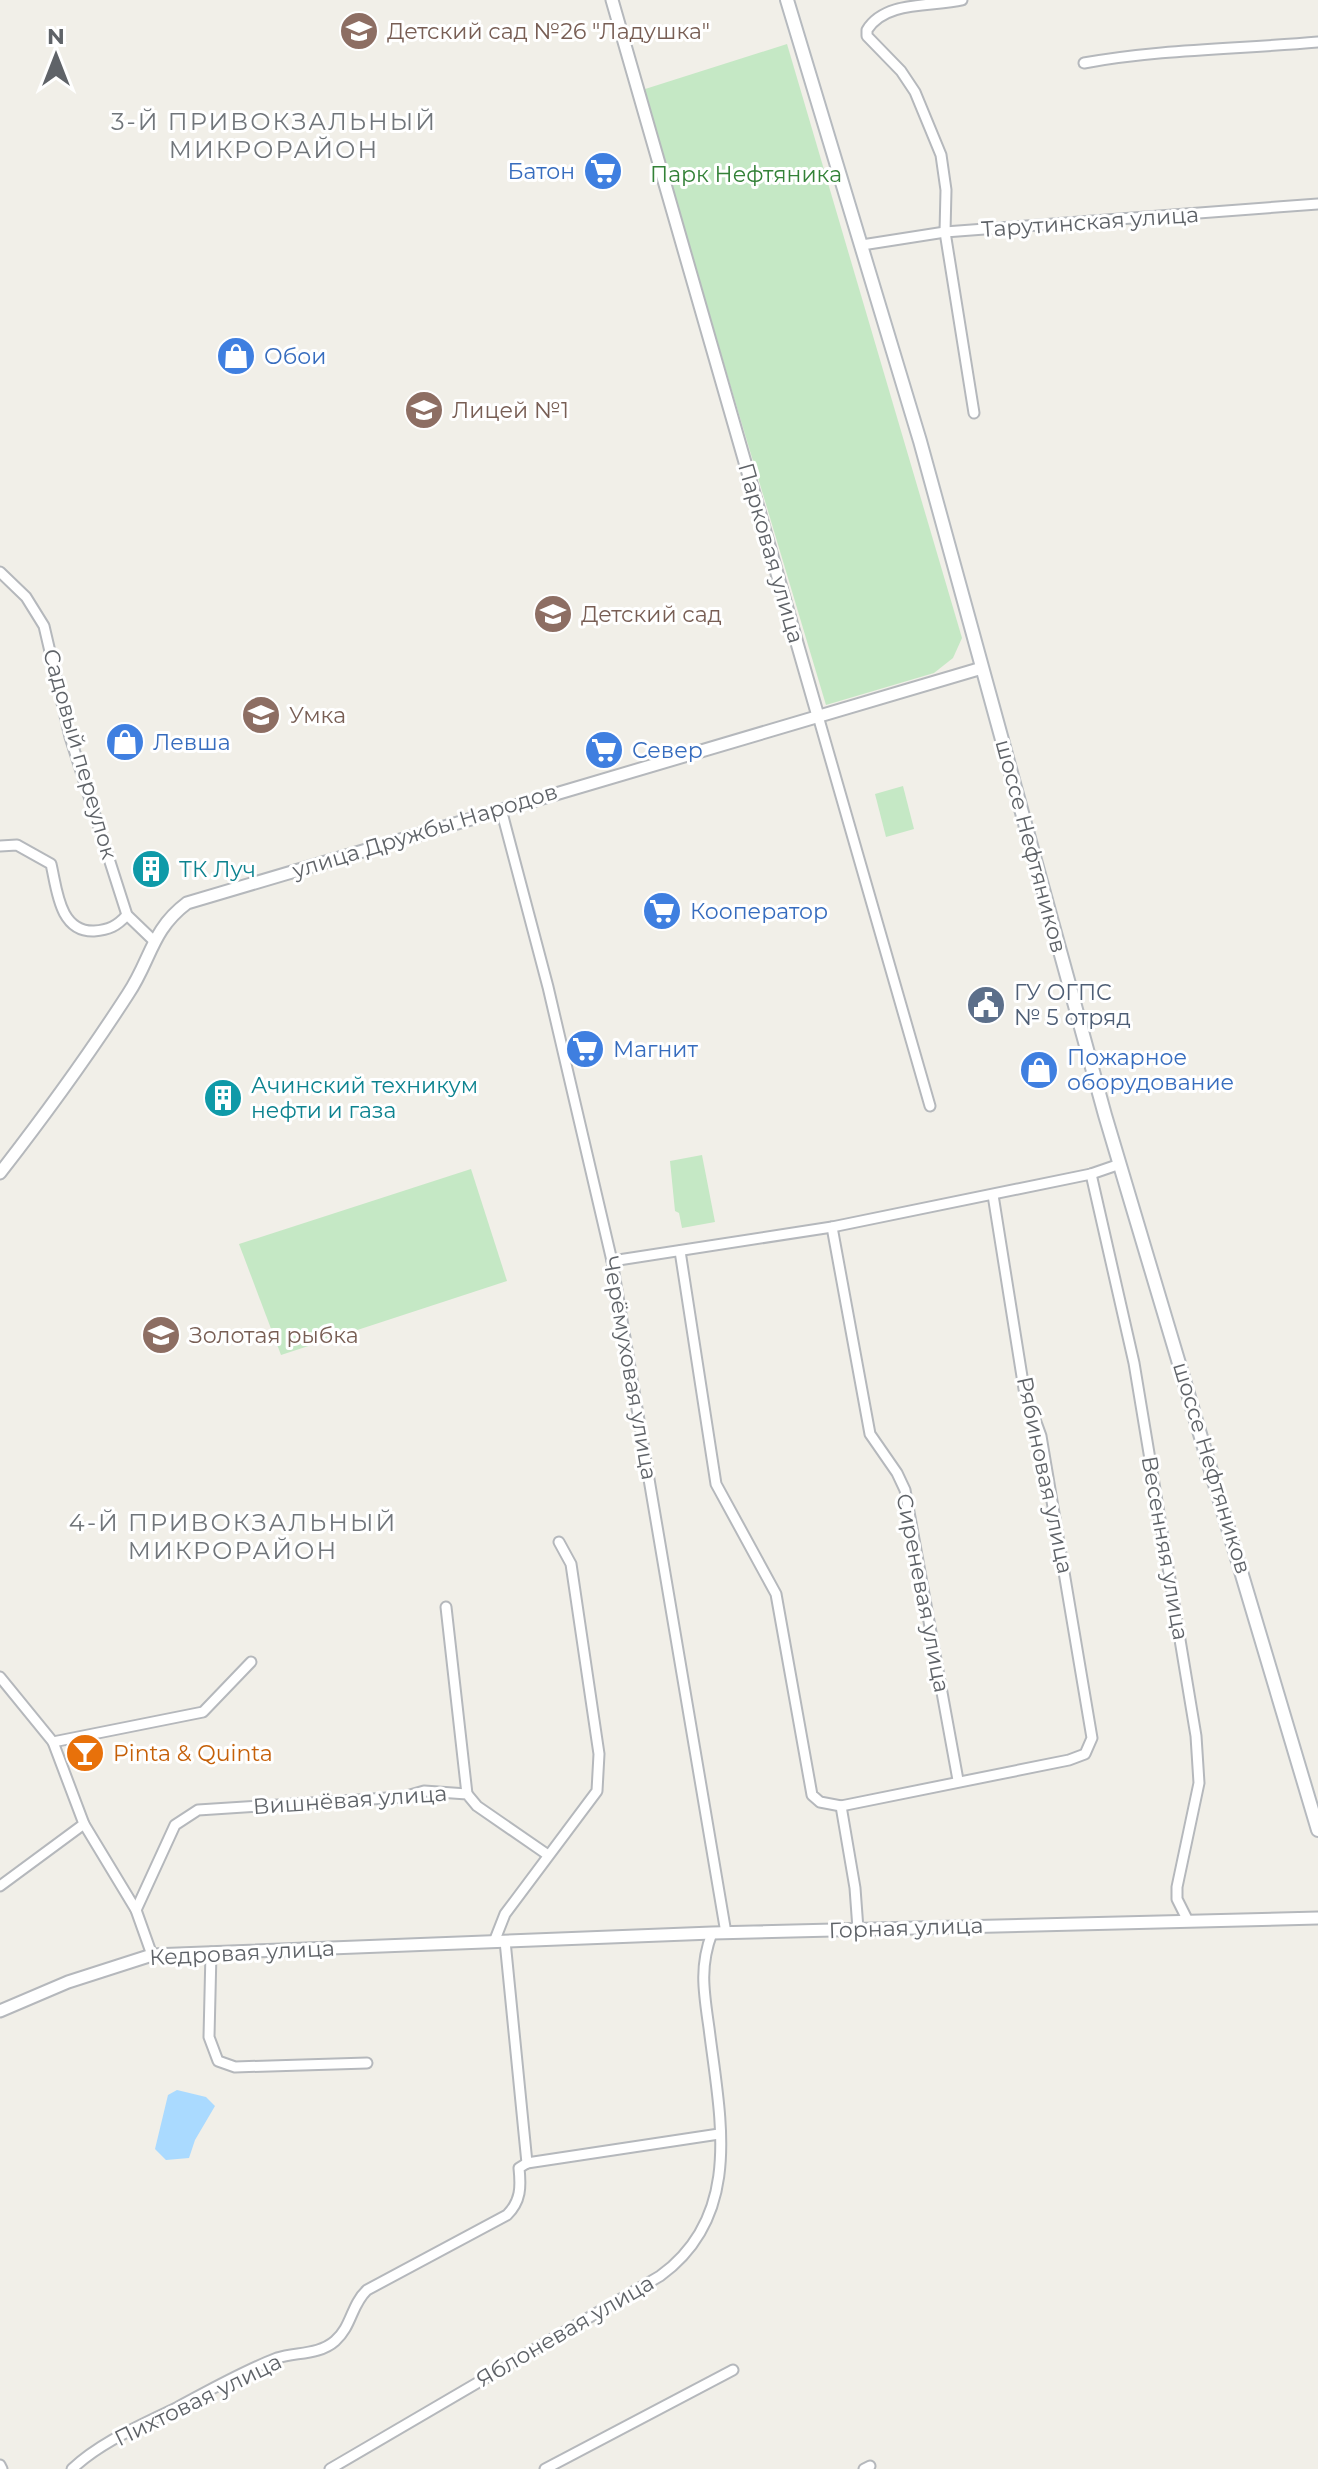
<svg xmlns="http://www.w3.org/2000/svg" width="1318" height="2469" font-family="Montserrat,sans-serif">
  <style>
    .green { fill: #c5e8c5 }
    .water { fill: #aadaff }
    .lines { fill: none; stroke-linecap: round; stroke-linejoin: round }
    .minor-casing { stroke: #b5b8bc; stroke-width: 13 }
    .tertiary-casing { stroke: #b5b8bc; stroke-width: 15 }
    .secondary-casing { stroke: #b6babf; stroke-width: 16 }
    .minor { stroke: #fff; stroke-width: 9 }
    .tertiary { stroke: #fff; stroke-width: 11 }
    .secondary { stroke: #fff; stroke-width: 12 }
    .labels { text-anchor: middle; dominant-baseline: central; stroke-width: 6; stroke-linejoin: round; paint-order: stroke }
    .education-label { font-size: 22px; fill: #785e54; stroke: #fff; text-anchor: start }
    .shop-label { font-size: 22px; fill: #366cbe; stroke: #fff; text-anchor: start }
    .park-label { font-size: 22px; fill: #348238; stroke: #fff }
    .street-label { font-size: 22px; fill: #5f6368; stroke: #fff }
    .culture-label { font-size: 22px; fill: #0d838f; stroke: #fff; text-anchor: start }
    .service-label { font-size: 22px; fill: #4e5e75; stroke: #fff; text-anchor: start }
    .food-label { font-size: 22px; fill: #c56008; stroke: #fff; text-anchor: start }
    .neighbourhood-label { font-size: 24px; letter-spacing: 2px; fill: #70757a; stroke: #fff }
  </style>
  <rect width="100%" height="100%" fill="#f1efe8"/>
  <g class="green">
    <polygon points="787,44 962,638 953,658 934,673 826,705 642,90"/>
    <polygon points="903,786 914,829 886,837 875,794"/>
    <polygon points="702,1155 715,1222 682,1228 679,1213 675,1211 670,1161"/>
    <polygon points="471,1169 507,1281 281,1355 239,1244"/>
  </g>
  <polygon class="water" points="177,2090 206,2097 215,2106 195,2140 189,2158 166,2160 155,2149 168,2095"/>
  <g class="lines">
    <defs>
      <g id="minor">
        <path d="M962 0C933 7 885 0 867 30V36L901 71 915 92 941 155 946 190 945 232 974 413"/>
        <path d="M1084 63C1161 49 1240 49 1318 42"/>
        <polyline points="862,245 945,232 1318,204"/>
        <polyline points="0,572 26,597 44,626 70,737 127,915 153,940"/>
        <polyline points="818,716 930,1106"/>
        <polyline points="501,809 548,987 612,1261 726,1933"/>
        <path d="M0 846 17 845 51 864C57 889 59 932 94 931 109 930 117 926 127 915"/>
        <polyline points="1091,1174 1134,1363 1196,1736 1199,1783 1177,1887 1177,1899 1188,1921"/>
        <polyline points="832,1227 870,1434 897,1473 905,1490 958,1780"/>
        <polyline points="680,1251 716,1484 776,1594 812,1795 820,1802 841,1806 1069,1760 1085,1754 1092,1738 1041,1436 1024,1389 993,1195"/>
        <polyline points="612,1261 832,1227 1091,1174 1120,1164"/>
        <polyline points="446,1607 467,1794"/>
        <polyline points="0,1677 53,1742 84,1824 136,1910 152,1955"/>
        <polyline points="53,1742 203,1712 251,1662"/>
        <polyline points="841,1806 855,1888 858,1929"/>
        <polyline points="0,1886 84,1824"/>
        <polyline points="136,1910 175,1825 198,1810 403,1797 424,1791 467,1794 477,1806 548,1855"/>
        <polyline points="505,1941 527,2163"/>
        <polyline points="494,1942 505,1914 597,1791 599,1754 571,1564 559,1542"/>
        <polyline points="211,1952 209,2037 218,2061 235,2067 367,2063"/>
        <polyline points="527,2163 719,2134"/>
        <polyline points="0,2465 2,2469"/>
        <path d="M72 2469C102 2441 142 2425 178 2407 210 2390 243 2371 277 2358 296 2352 319 2355 335 2341 352 2326 351 2305 367 2290L507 2215C521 2201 521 2187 519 2168L527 2163"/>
        <path d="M330 2469 660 2276C744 2215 720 2118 709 2028 704 1993 699 1967 712 1933"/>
        <polyline points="545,2469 733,2370"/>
        <polyline points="864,2469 870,2466"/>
      </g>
      <g id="tertiary">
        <polyline points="612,0 818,716"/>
        <path d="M0 1173C45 1115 88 1056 128 994 151 960 151 930 187 903L982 668"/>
        <polyline points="0,2011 68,1982 152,1955 712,1933 1318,1918"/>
      </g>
      <polyline id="secondary" points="787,0 920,441 1105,1115 1318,1830"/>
    </defs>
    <use href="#minor" class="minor-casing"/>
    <use href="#tertiary" class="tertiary-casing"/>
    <use href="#secondary" class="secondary-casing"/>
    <use href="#minor" class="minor"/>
    <use href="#tertiary" class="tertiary"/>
    <use href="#secondary" class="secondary"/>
  </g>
  <defs>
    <symbol id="school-disc" viewBox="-11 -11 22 22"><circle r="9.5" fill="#8d6e63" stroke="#fff"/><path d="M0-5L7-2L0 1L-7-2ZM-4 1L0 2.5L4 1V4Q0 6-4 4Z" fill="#fff"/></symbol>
    <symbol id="supermarket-disc" viewBox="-11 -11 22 22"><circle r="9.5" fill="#3f7fe0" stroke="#fff"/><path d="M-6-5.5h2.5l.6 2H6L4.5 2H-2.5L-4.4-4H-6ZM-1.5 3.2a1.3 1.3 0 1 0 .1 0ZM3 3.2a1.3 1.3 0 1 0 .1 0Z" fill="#fff"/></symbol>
    <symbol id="shop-disc" viewBox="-11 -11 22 22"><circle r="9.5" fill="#3f7fe0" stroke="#fff"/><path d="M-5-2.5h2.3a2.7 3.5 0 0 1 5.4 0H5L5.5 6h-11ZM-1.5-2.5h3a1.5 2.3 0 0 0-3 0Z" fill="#fff"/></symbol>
    <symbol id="building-disc" viewBox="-11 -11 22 22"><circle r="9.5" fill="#0f9aa8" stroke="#fff"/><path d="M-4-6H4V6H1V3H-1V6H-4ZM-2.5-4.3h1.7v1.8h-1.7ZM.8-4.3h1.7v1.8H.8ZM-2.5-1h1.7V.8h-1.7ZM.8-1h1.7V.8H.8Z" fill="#fff"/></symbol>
    <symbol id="civic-disc" viewBox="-11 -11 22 22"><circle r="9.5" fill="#5c6f8a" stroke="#fff"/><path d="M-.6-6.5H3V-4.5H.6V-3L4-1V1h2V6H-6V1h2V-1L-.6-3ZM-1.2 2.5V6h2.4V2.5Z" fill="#fff"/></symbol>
    <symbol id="bar-disc" viewBox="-11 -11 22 22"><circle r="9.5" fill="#e8710a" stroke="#fff"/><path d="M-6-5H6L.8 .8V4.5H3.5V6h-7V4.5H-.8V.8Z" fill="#fff"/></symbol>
  </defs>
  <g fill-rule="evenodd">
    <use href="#school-disc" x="337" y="9" width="44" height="44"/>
    <use href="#supermarket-disc" x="581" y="149" width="44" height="44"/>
    <use href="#shop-disc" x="214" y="334" width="44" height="44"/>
    <use href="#school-disc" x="402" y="388" width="44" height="44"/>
    <use href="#school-disc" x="531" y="592" width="44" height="44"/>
    <use href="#school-disc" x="239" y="693" width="44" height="44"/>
    <use href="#shop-disc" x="103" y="720" width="44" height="44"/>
    <use href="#supermarket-disc" x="582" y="728" width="44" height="44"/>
    <use href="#building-disc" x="129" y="847" width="44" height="44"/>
    <use href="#supermarket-disc" x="640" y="889" width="44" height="44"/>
    <use href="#civic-disc" x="964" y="983" width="44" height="44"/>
    <use href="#supermarket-disc" x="563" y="1027" width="44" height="44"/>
    <use href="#shop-disc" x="1017" y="1048" width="44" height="44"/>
    <use href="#building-disc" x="201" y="1076" width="44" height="44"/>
    <use href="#school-disc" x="139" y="1313" width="44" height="44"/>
    <use href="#bar-disc" x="63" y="1731" width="44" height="44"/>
  </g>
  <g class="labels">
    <g class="education-label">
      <text x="387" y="31">Детский сад №26 "Ладушка"</text>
      <text x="452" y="410">Лицей №1</text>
      <text x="581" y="614">Детский сад</text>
      <text x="289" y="715">Умка</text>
      <text x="189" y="1335">Золотая рыбка</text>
    </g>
    <g class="shop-label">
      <text x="575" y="171" text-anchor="end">Батон</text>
      <text x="264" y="356">Обои</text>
      <text x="153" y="742">Левша</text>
      <text x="632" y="750">Север</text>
      <text x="690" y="911">Кооператор</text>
      <text x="613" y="1049">Магнит</text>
      <text x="1067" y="1057">Пожарное<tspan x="1067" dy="25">оборудование</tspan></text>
    </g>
    <g class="park-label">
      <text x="746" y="174">Парк Нефтяника</text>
    </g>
    <g class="street-label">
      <text transform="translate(1090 222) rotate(-4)">Тарутинская улица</text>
      <text transform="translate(771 553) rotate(74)">Парковая улица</text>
      <text transform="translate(80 754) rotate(74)">Садовый переулок</text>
      <text transform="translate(425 831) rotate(-17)">улица Дружбы Народов</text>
      <text transform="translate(1031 846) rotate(75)">шоссе Нефтяников</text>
      <text transform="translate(630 1368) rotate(80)">Черёмуховая улица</text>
      <text transform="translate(1212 1468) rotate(73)">шоссе Нефтяников</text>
      <text transform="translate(1045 1475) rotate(78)">Рябиновая улица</text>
      <text transform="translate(1165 1548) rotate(80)">Весенняя улица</text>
      <text transform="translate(923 1593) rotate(79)">Сиреневая улица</text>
      <text transform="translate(350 1800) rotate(-4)">Вишнёвая улица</text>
      <text transform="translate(906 1928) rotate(-2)">Горная улица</text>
      <text transform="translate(242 1953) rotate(-3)">Кедровая улица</text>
      <text transform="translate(565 2331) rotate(-30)">Яблоневая улица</text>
      <text transform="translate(198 2400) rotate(-26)">Пихтовая улица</text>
    </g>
    <g class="culture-label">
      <text x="179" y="869">ТК Луч</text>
      <text x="251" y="1085">Ачинский техникум<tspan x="251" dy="25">нефти и газа</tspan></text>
    </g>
    <g class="service-label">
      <text x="1014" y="992">ГУ ОГПС<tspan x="1014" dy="25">№ 5 отряд</tspan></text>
    </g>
    <g class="food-label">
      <text x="113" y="1753">Pinta &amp; Quinta</text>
    </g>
    <g class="neighbourhood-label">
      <text x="274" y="121">3-Й ПРИВОКЗАЛЬНЫЙ<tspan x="274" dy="28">МИКРОРАЙОН</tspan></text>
      <text x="233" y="1522">4-Й ПРИВОКЗАЛЬНЫЙ<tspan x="233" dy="28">МИКРОРАЙОН</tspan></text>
    </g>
  </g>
  <g transform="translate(56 56)" stroke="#ffffff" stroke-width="6" paint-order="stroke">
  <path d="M0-6L14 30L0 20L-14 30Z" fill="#5f6368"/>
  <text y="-12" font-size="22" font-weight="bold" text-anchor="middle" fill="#5f6368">N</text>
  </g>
</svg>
